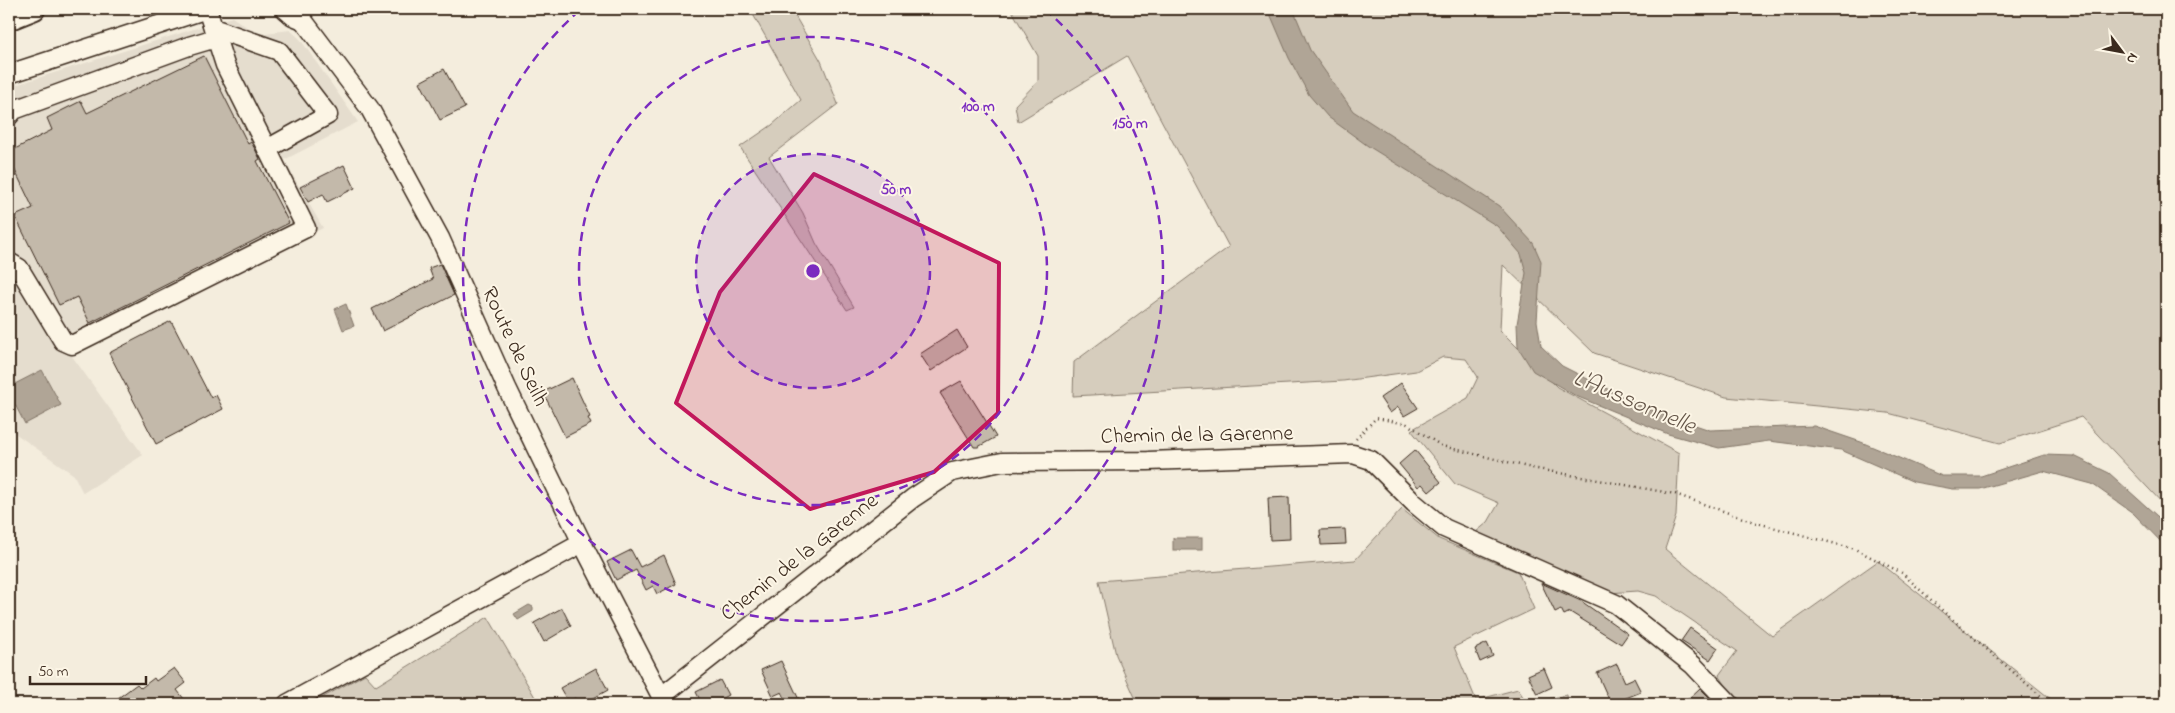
<svg xmlns="http://www.w3.org/2000/svg" width="2175" height="713" font-family="'Indie Flower',sans-serif">
  <style>
    .built { fill: #e5ddce }
    .green { fill: #d6cdbd; stroke: #887c6e }
    .water { fill: #b0a596; stroke: #817466 }
    .building { fill: #c3b9aa; stroke: #3b2a1e }
    .lines { fill: none; stroke-linecap: round; stroke-linejoin: round }
    .minor-casing { stroke: #3b2a1e; stroke-width: 21 }
    .major-casing { stroke: #3b2a1e; stroke-width: 25 }
    .path { stroke: #3b2a1e; stroke-width: 2.5; stroke-dasharray: 1 4; stroke-linecap: butt }
    .minor { stroke: #fcf5e5; stroke-width: 18 }
    .major { stroke: #fcf5e5; stroke-width: 21 }
    .marked { fill: #c2185b; fill-opacity: 0.2; stroke: #c2185b; stroke-width: 4; stroke-linejoin: round }
    .ring { fill: none; stroke: #7b2cbf; stroke-width: 2.5; stroke-dasharray: 9 6 }
    .labels { text-anchor: middle; dominant-baseline: central; stroke-width: 4; stroke-linejoin: round; paint-order: stroke }
    .street-label { font-size: 22px; fill: #3b2a1e; stroke: #fcf5e5 }
    .water-label { font-size: 24px; font-style: italic; fill: #645548; stroke: #fcf5e5 }
    .centre { fill: #7b2cbf; stroke: #fcf5e5; stroke-width: 2.5 }
    .ring-label { font-size: 15px; text-anchor: middle; font-weight: bold; fill: #7b2cbf; stroke: #fcf5e5; stroke-width: 4; stroke-linejoin: round; paint-order: stroke }
  </style>
  <rect width="100%" height="100%" fill="#f4eddd"/>
  <filter id="ink" filterUnits="userSpaceOnUse"><feTurbulence type="fractalNoise" baseFrequency=".02" numOctaves="2"/><feDisplacementMap in="SourceGraphic" scale="10" xChannelSelector="R" yChannelSelector="G"/><feConvolveMatrix kernelMatrix="1 2 1 2 8 2 1 2 1" color-interpolation-filters="sRGB"/></filter>
  <g filter="url(#ink)">
    <polygon class="built" points="232,17 257,34 290,30 300,39 358,122 284,160 323,228 72,356 143,455 83,493 74,475 9,429 9,87"/>
    <g class="green">
      <polygon points="750,9 791,9 821,61 838,104 769,157 803,213 816,243 854,307 847,310 740,147 772,125 801,100"/>
      <polygon points="1011,9 2166,9 2166,507 2081,417 2000,443 1888,413 1726,397 1594,353 1503,265 1500,330 1557,387 1679,453 1676,516 1665,549 1772,636 1878,561 2057,704 1738,704 1719,675 1737,651 1656,596 1638,591 1608,593 1476,532 1488,522 1499,503 1455,484 1411,430 1468,398 1478,377 1466,359 1443,357 1416,371 1343,381 1073,396 1074,362 1229,247 1127,56 1018,122 1015,105 1038,81 1038,56"/>
      <polygon points="1402,509 1439,539 1518,572 1534,609 1454,647 1476,700 1518,689 1527,703 1567,695 1568,704 1138,704 1116,655 1099,581 1355,560"/>
      <polygon points="488,617 539,704 311,704 365,674 376,686"/>
    </g>
    <g class="water">
      <polygon points="1268,9 1293,9 1310,50 1353,111 1499,206 1533,243 1541,261 1537,321 1541,346 1562,366 1645,408 1710,430 1814,426 1861,442 1942,476 1981,476 2044,455 2074,456 2109,473 2166,524 2166,547 2133,513 2092,484 2043,471 1980,489 1953,489 1914,482 1841,450 1769,441 1719,448 1668,434 1576,396 1533,371 1518,347 1517,324 1526,273 1521,254 1497,226 1368,146 1328,117 1309,95 1289,58"/>
      <polygon points="346,304 354,326 343,330 335,309"/>
      <polygon points="42,370 61,405 25,424 9,393 9,387"/>
      <rect x="1173" y="538" width="29" height="12"/>
      <polygon points="529,605 533,607 533,611 518,620 514,614"/>
    </g>
    <g class="building">
      <polygon points="204,56 248,144 251,142 255,149 260,159 257,161 289,223 90,323 77,297 59,305 15,216 33,208 9,158 9,152 52,130 47,118 81,101 87,113"/>
      <polygon points="444,69 465,108 440,120 420,82"/>
      <polygon points="344,165 355,188 327,202 323,194 308,202 300,187"/>
      <polygon points="440,264 454,295 383,331 372,309 433,279 429,268"/>
      <polygon points="171,321 211,398 216,395 223,409 156,444 109,353"/>
      <polygon points="957,330 967,347 931,371 920,354"/>
      <polygon points="572,378 590,417 588,418 591,424 565,437 543,392"/>
      <polygon points="961,381 996,437 978,447 974,447 940,393"/>
      <polygon points="1401,383 1418,408 1404,416 1398,407 1390,413 1380,398"/>
      <polygon points="1415,450 1441,482 1429,492 1422,484 1418,487 1399,464"/>
      <polygon points="1289,497 1290,539 1270,540 1268,498"/>
      <polygon points="1345,529 1346,544 1321,545 1320,530"/>
      <polygon points="631,550 640,567 664,555 676,584 657,594 653,586 646,590 636,570 616,580 607,562"/>
      <polygon points="1541,583 1581,601 1628,634 1621,644 1570,612 1564,615 1561,609 1555,612"/>
      <polygon points="562,608 571,626 544,642 534,623"/>
      <polygon points="1690,628 1718,648 1710,660 1681,641"/>
      <polygon points="1487,643 1493,656 1480,662 1475,649"/>
      <polygon points="781,661 801,704 788,704 782,692 773,696 761,670"/>
      <polygon points="1617,664 1625,682 1634,678 1641,692 1611,704 1597,673"/>
      <polygon points="174,668 186,683 177,690 188,704 110,704 137,684 141,688 154,678 156,681"/>
      <polygon points="596,668 608,690 583,704 578,704 575,698 568,702 560,688"/>
      <polygon points="1544,668 1552,687 1537,694 1528,675"/>
      <polygon points="720,680 728,695 717,701 719,704 702,704 696,692"/>
      <polygon points="1700,688 1716,704 1683,704"/>
    </g>
    <g class="lines">
      <defs>
        <g id="minor">
          <polyline points="207,9 225,65 267,149 328,115 279,51 213,28"/>
          <polyline points="285,9 293,16 303,20"/>
          <polyline points="300,9 303,20 370,109 440,238 507,388 582,543 665,704"/>
          <polyline points="9,74 207,9"/>
          <polyline points="9,116 14,110 189,46 216,38"/>
          <polyline points="9,262 19,268 63,341 72,345 306,228 267,149"/>
          <polyline points="662,696 913,498 952,472 1002,462 1148,461 1353,454 1371,460 1414,503 1444,528 1616,604 1693,665 1730,704"/>
          <polyline points="287,704 582,543"/>
        </g>
        <polyline id="major" points="9,19 34,9"/>
      </defs>
      <use href="#minor" class="minor-casing"/>
      <use href="#major" class="major-casing"/>
      <polyline class="path" points="1356,439 1376,418 1407,424 1442,446 1532,468 1675,494 1757,523 1855,549 1902,573 1944,612 2050,704"/>
      <use href="#minor" class="minor"/>
      <use href="#major" class="major"/>
    </g>
  </g>
  <path class="marked" d="M814 174 999 263 998 413 934 472 810 509 676 403 720 292Z"/>
  <circle cx="813" cy="271" r="117" fill="#7b2cbf" fill-opacity=".12"/>
  <g class="ring">
    <circle cx="813" cy="271" r="117"/>
    <circle cx="813" cy="271" r="234"/>
    <path d="M1045 9A350 350 0 1 1 581 9"/>
  </g>
  <g class="labels">
    <g class="street-label">
      <text transform="translate(514 347) rotate(65)">Route de Seilh</text>
      <text transform="translate(1197 436) rotate(-1)">Chemin de la Garenne</text>
      <text transform="translate(800 558) rotate(-38)">Chemin de la Garenne</text>
    </g>
    <g class="water-label">
      <text transform="translate(1634 403) rotate(23)">L'Aussonnelle</text>
    </g>
  </g>
  <circle cx="813" cy="271" r="8" class="centre"/>
  <g class="ring-label">
    <text x="978" y="111">100 m</text>
    <text x="1130" y="128">150 m</text>
    <text x="896" y="194">50 m</text>
  </g>
  <rect width="2175" height="713" fill="none" stroke="#fcf5e5" stroke-width="30"/>
  <rect x="15" y="15" width="2145" height="683" fill="none" stroke="#3b2a1e" stroke-width="2" filter="url(#ink)"/>
  <g transform="translate(2122 52) rotate(122)" stroke="#fcf5e5" stroke-width="4" paint-order="stroke">
  <path d="M0-4L9 19L0 12L-9 19Z" fill="#3b2a1e"/>
  <text y="-8" font-size="14" font-weight="bold" text-anchor="middle" fill="#3b2a1e">N</text>
  </g>
  <path d="M30 676v8h116v-8" fill="none" stroke="#3b2a1e" stroke-width="2.5"/>
  <text x="38" y="676" font-size="15" fill="#3b2a1e" stroke="#fcf5e5" stroke-width="4" paint-order="stroke">50 m</text>
</svg>
